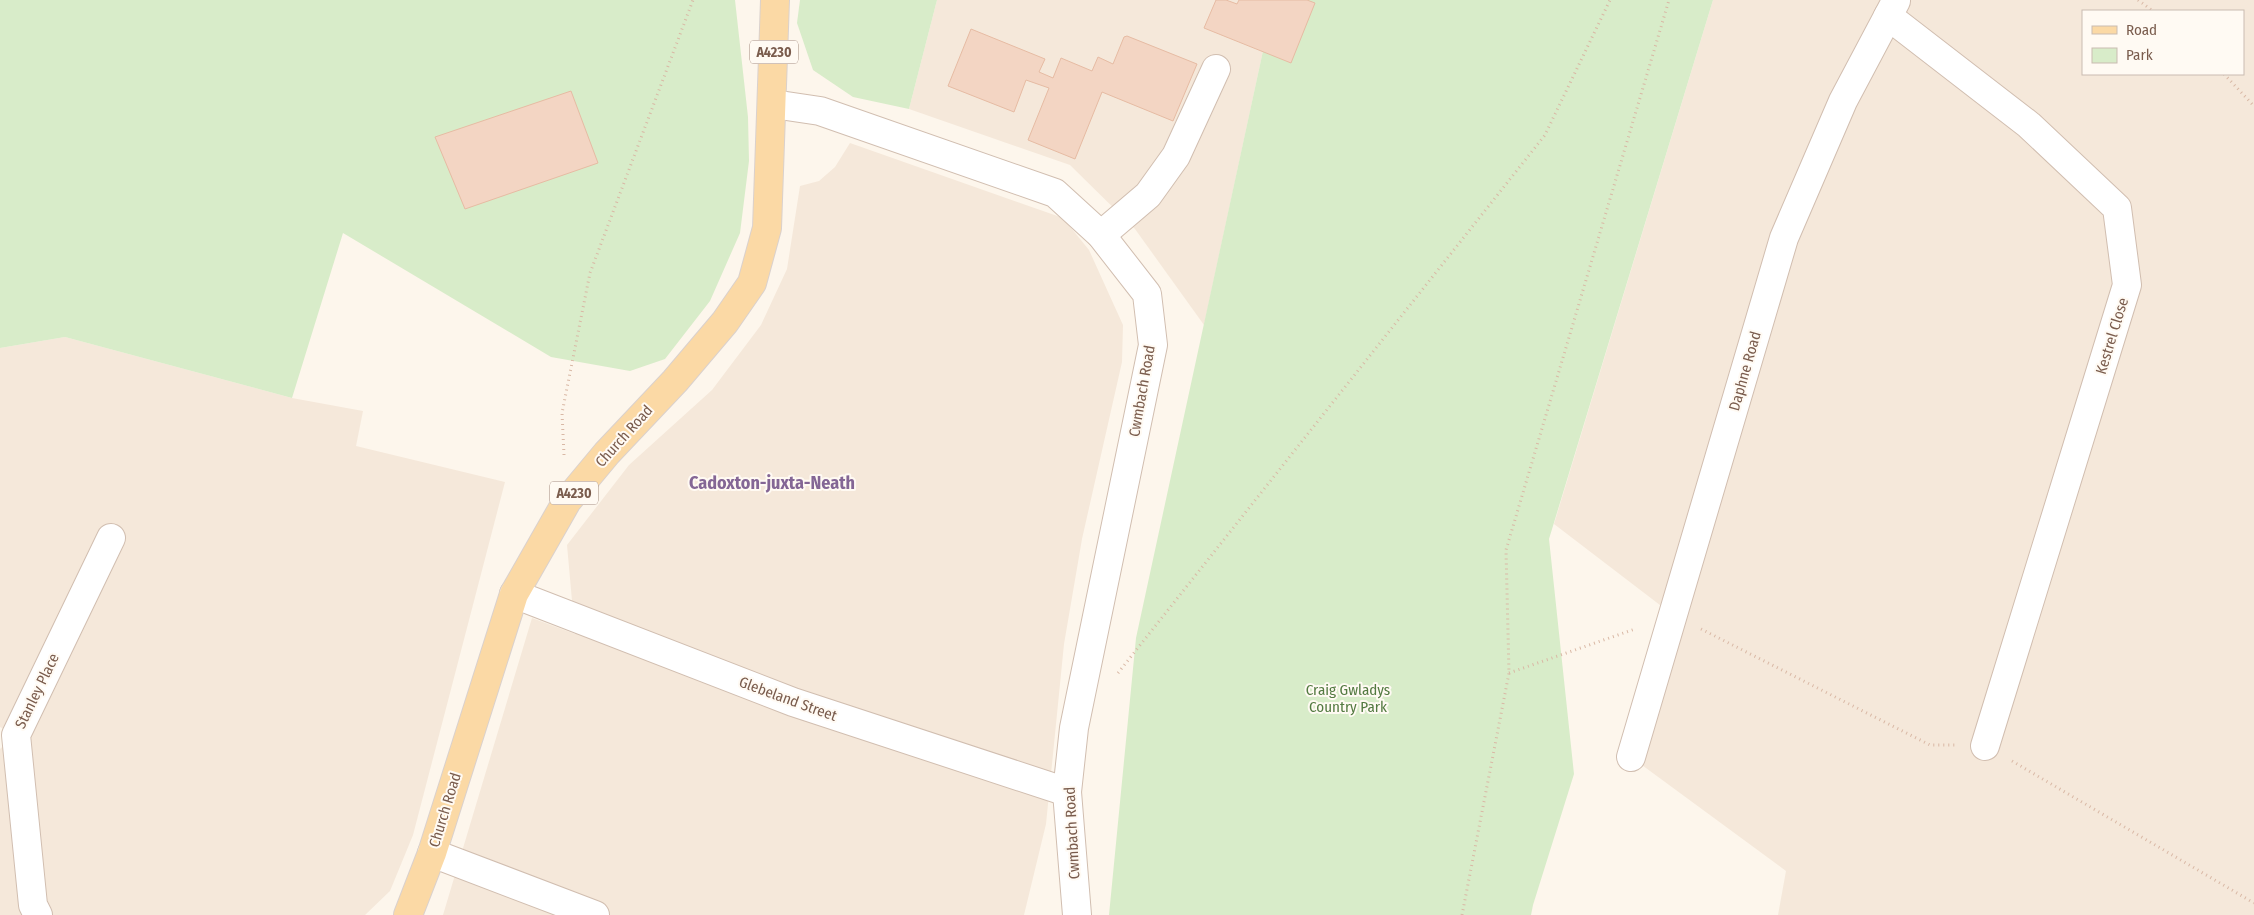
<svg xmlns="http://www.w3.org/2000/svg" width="2254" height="915" font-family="'Fira Sans Condensed',sans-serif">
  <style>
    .residential { fill: #f5e8da; fill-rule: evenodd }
    .green { fill: #d8ecc9 }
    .building { fill: #f3d5c3; stroke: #e6bba3 }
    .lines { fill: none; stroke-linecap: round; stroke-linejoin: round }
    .minor-casing { stroke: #d1beb0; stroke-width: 30 }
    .major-casing { stroke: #dad1cd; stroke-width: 30 }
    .path { stroke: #d9b8a5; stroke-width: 3; stroke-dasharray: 1 4; stroke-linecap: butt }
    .minor { stroke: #fff; stroke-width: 28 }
    .major { stroke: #fbd9a5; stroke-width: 28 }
    .labels { text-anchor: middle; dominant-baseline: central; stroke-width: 4; stroke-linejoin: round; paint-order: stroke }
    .shield { fill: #fffaf3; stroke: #a28b7f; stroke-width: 1 }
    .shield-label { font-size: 14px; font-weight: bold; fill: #7a5c4d }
    .street-label { font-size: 15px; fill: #7a5c4d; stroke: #fffaf3 }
    .park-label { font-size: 15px; fill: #537a41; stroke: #fffaf3 }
    .quarter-label { font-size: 18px; font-weight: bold; fill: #846695; stroke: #fffaf3 }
  </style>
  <rect width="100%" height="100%" fill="#fdf6ec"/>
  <g class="residential">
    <polygon points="937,0 1274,0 1204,325 1135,229 1070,165 909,109"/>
    <path d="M1713 0H2254V915H1778L1786 871 1631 757 1673 615 1554 524ZM2083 11H2243V74H2083Z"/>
    <polygon points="850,143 1063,218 1089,250 1123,325 1122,362 1082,539 1064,644 1046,824 1024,915 443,915 532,618 575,634 567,545 629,465 712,390 761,325 787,269 800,186 819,181 835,167"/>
    <polygon points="65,337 292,398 363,411 356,446 505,482 413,835 390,891 365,915 0,915 0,749 15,735 0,727 0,348"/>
  </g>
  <g class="green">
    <polygon points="0,0 735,0 748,117 749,161 740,233 710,301 665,359 630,371 551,357 343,233 292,398 65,337 0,348"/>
    <polygon points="800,0 937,0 909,109 853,97 813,70 797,23"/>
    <polygon points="1274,0 1713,0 1549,539 1574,774 1533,905 1531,915 1109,915 1136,638"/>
  </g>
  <g class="building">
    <polygon points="1216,0 1226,0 1237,4 1239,0 1307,0 1315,3 1291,63 1204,28"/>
    <polygon points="971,29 1045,59 1039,72 1053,78 1061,58 1092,71 1098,57 1113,64 1124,37 1127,36 1197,64 1173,121 1102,92 1075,159 1028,140 1049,88 1026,80 1014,112 948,86"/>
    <polygon points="571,91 598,163 465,209 435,137"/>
  </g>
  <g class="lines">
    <defs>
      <g id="minor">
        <polyline points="1888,16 2029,125 2117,208 2127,285 1985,746"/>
        <polyline points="773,104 820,111 1055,193 1101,235 1147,294 1153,345 1074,728 1067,792 1077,915"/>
        <polyline points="1101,235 1148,195 1176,156 1216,69"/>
        <polyline points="514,594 793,702 1067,792"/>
        <polyline points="1631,757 1784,238 1843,101 1896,1"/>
        <polyline points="432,853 595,915"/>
        <polyline points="38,915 33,905 16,735 111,538"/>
      </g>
      <polyline id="major" points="408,915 432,853 514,594 567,501 607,453 675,381 725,322 752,283 767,228 775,0"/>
    </defs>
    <use href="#minor" class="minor-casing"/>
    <use href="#major" class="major-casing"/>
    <g class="path">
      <polyline points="2138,0 2153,11"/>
      <polyline points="2224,74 2254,106"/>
      <polyline points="564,455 562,413 590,273 693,0"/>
      <polyline points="1701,629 1930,745 1955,745"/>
      <polyline points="1118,673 1545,135 1610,0"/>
      <polyline points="1509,673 1635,629"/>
      <polyline points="2012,761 2254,903"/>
      <polyline points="1462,915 1509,673 1506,550 1669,0"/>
    </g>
    <use href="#minor" class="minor"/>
    <use href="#major" class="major"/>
  </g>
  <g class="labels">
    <g class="shield">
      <rect x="750" y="40.5" width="48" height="23" rx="4"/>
      <rect x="550" y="481.5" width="48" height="23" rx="4"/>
    </g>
    <g class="shield-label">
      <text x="774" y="52">A4230</text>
      <text x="574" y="493">A4230</text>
    </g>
    <g class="street-label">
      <text transform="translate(2112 336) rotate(-73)">Kestrel Close</text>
      <text transform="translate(1745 371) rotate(-74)">Daphne Road</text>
      <text transform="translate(1142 391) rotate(-80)">Cwmbach Road</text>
      <text transform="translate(624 436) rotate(-48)">Church Road</text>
      <text transform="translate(37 691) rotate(-64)">Stanley Place</text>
      <text transform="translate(788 699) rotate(20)">Glebeland Street</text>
      <text transform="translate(445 810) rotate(-73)">Church Road</text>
      <text transform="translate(1072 833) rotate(-93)">Cwmbach Road</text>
    </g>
    <g class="park-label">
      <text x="1348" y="690">Craig Gwladys<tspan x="1348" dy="17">Country Park</tspan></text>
    </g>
    <g class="quarter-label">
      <text x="772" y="483">Cadoxton-juxta-Neath</text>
    </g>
  </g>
  <rect x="2082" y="10" width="162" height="65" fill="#fffaf3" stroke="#cabbb1"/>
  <rect x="2092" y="26" width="25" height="8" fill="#fbd9a5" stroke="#cabbb1"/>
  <text x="2126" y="35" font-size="15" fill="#7a5c4d">Road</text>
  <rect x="2092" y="48" width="25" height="15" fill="#d8ecc9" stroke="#cabbb1"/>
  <text x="2126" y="60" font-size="15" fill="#7a5c4d">Park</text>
</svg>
